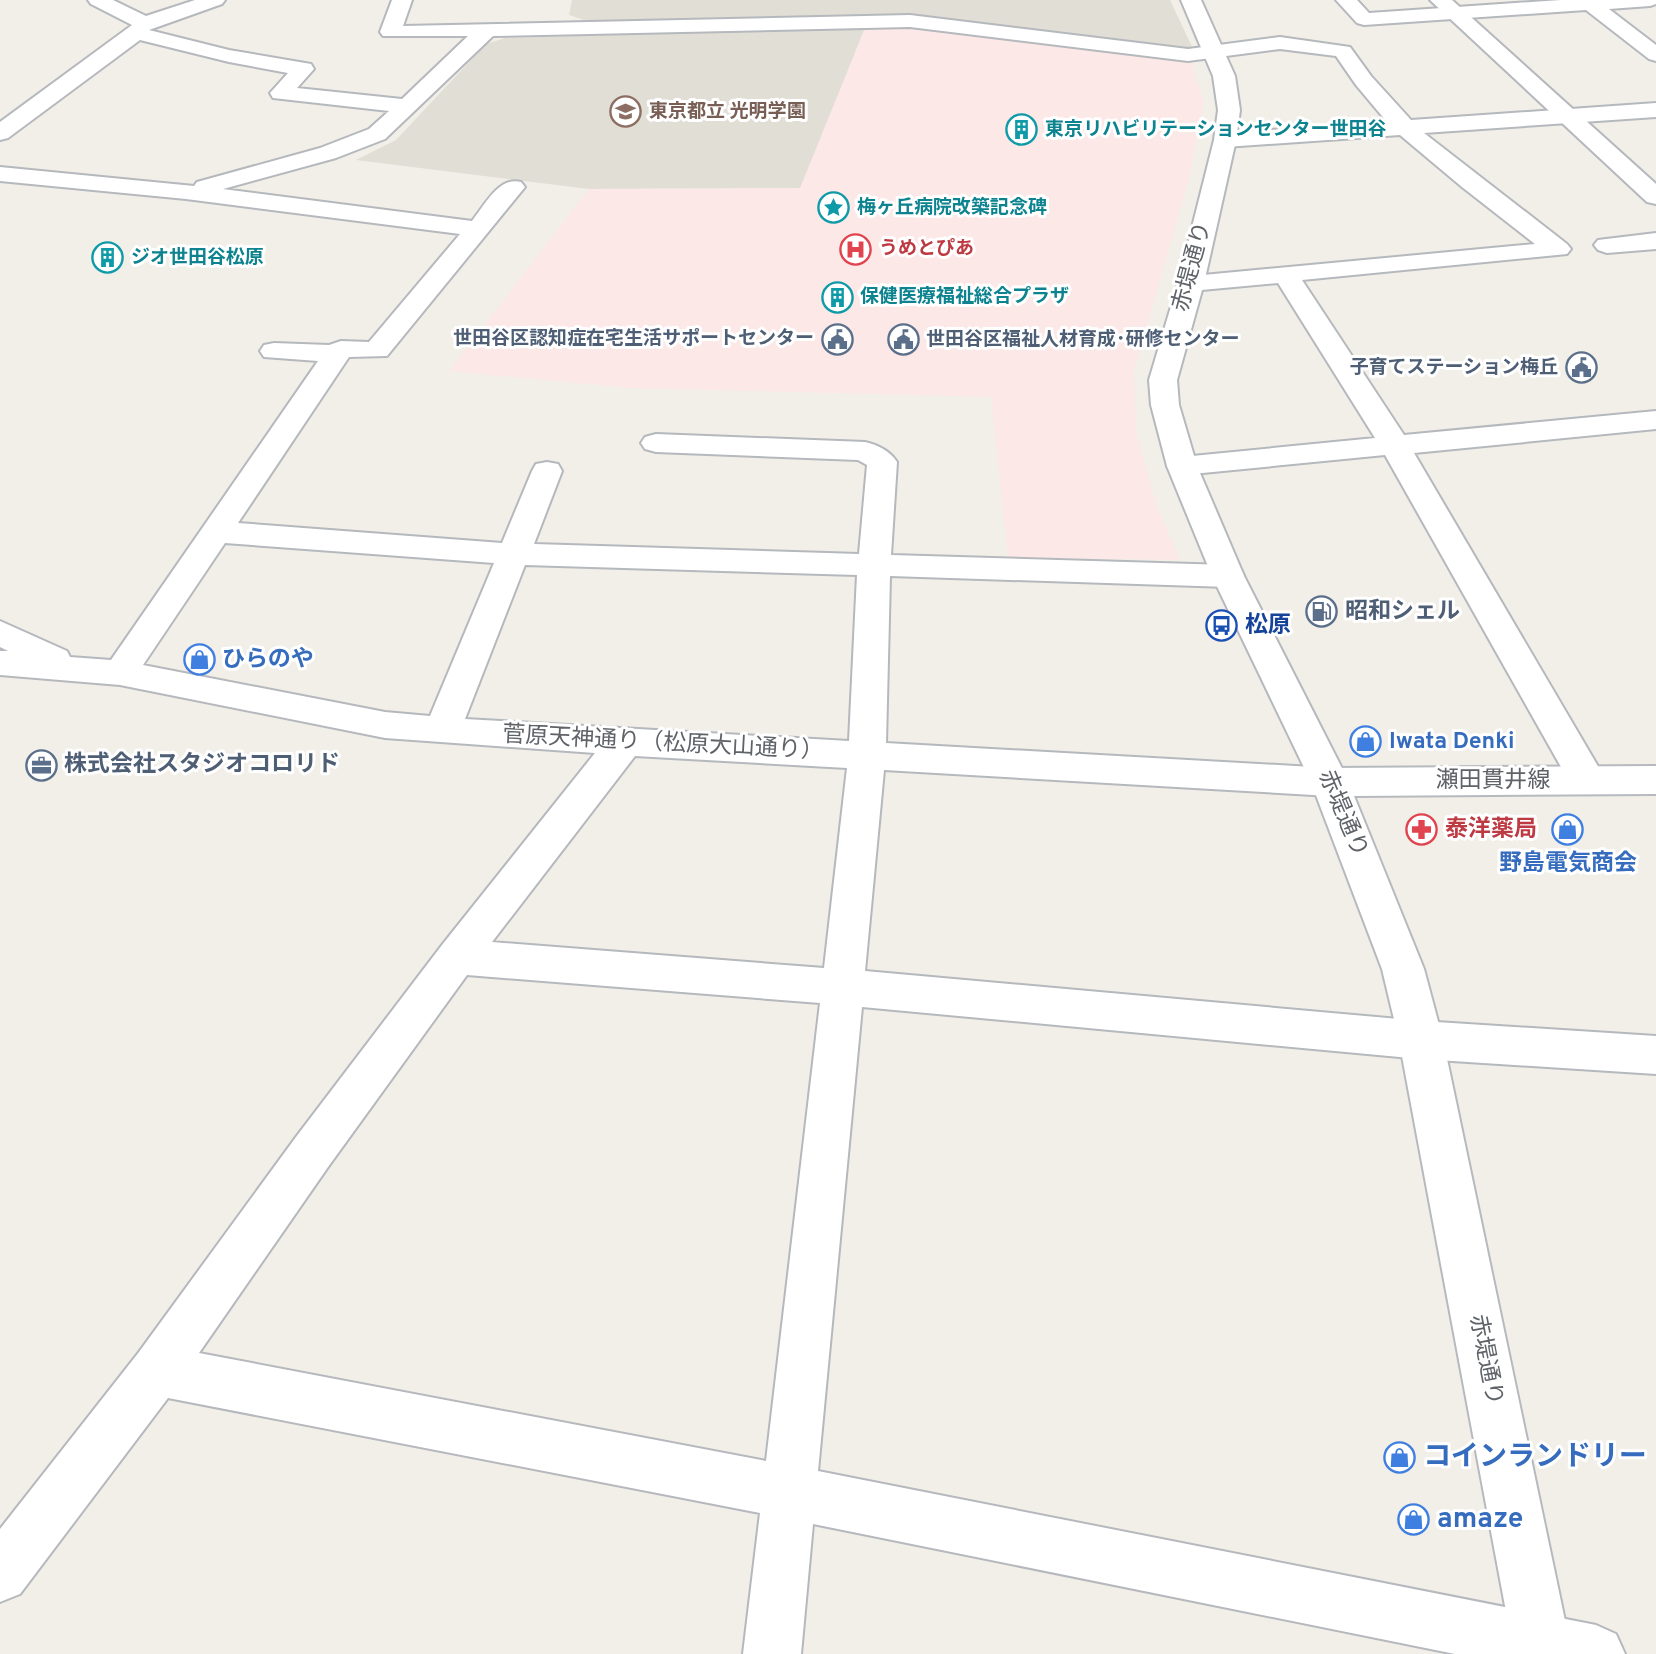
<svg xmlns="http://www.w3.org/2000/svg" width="1656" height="1654" font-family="Overpass,'Noto Sans JP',sans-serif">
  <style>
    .education { fill: #e1ded6 }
    .medical { fill: #fce8e6 }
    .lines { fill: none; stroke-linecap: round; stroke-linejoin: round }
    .minor-casing { stroke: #b5b8bc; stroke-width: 4 }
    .tertiary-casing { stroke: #b5b8bc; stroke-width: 4 }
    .secondary-casing { stroke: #b6babf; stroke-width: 4 }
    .minor { fill: #fff; fill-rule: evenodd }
    .tertiary { fill: #fff; fill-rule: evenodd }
    .secondary { fill: #fff; fill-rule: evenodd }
    .labels { text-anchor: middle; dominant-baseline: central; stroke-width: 6; stroke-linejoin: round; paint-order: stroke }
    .far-education-label { font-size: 19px; font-weight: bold; fill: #785e54; stroke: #fff; text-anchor: start }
    .far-culture-label { font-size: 19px; font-weight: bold; fill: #0d838f; stroke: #fff; text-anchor: start }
    .far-health-label { font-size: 19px; font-weight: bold; fill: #be3a42; stroke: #fff; text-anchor: start }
    .far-service-label { font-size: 19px; font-weight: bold; fill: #4e5e75; stroke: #fff; text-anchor: end }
    .street-label { font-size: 23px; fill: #5f6368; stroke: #fff }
    .service-label { font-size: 23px; font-weight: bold; fill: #4e5e75; stroke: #fff; text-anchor: start }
    .transit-label { font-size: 23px; font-weight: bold; fill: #164399; stroke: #fff; text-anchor: start }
    .shop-label { font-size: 23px; font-weight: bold; fill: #366cbe; stroke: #fff; text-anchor: start }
    .health-label { font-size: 23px; font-weight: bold; fill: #be3a42; stroke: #fff; text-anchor: start }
    .near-shop-label { font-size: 28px; font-weight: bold; fill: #366cbe; stroke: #fff; text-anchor: start }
  </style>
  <rect width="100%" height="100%" fill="#f1efe8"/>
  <g class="education">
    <polygon points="572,0 1170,0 1193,49 904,16 593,23 569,15"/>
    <polygon points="865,28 801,188 589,189 356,160 396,140 486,44 505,38"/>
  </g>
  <polygon class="medical" points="906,27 1191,62 1204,102 1187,187 1134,369 1136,432 1156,504 1180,560 1008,557 991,397 628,388 449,371 589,189 800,188 865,28"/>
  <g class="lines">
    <defs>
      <g id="minor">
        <path d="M88 0H113L146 16 195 0H225L222 4 149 30 229 50 311 64 314 69 297 88 402 99 468 36H383L380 32 392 0H412L403 26 910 15 1188 49 1280 37 1350 47 1371 76 1411 120 1656 103V117L1424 133 1567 244 1571 249 1567 254 1302 280 1404 435 1656 411V429L1414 453 1606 780 1600 790 1587 794 1574 790 1385 455 1182 475 1171 473 1167 466 1171 459 1182 457 1375 438 1278 283 1191 291 1182 289 1178 283 1182 277 1535 244 1462 187 1400 135 1225 147 1217 145 1214 140 1217 135 1225 133 1387 122 1356 85 1336 56 1280 49 1188 61 910 27 493 36 385 139 336 158 223 189 472 221C485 205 499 176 521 182L525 187 387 356 349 357 238 523 502 543 532 471 536 464 547 462 558 464 562 471 534 544 859 554 867 465 858 460 656 452 645 449 641 443 645 437 656 434 865 442C878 445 890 451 897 462L891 555 1228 565 1240 568 1244 576 1240 584 1228 587 890 576 886 743 1330 768 1343 772 1349 782 1343 792 1330 796 884 770 865 971 1421 1021 1656 1036V1074L1421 1059 862 1007 818 1471 1596 1625 1616 1634 1625 1654H1455L813 1524 801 1654H743L760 1513 168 1398 20 1594 0 1602V1529L139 1352 296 1137 442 945 595 753 385 738 120 685 0 675V651H8L0 647V621L67 651 70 657 111 660 318 361 264 357 260 351 264 345 274 343 329 345 341 341 369 342 460 234 186 199 0 181V167L194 186 197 182 320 148 369 129 389 111 273 98 270 93 288 73 229 62 140 40 8 138 0 140V122L132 25 91 4ZM225 543 494 563 430 716 385 712 143 665ZM525 565 857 575 849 741 465 719ZM635 756 847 768 824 968 492 942ZM467 975 820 1003 766 1461 199 1353 328 1167Z"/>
        <polygon points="1336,0 1357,0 1369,13 1561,0 1656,0 1656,4 1650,6 1609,9 1656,45 1656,61 1649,59 1586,10 1364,25 1357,23"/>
        <polygon points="1656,233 1656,249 1607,253 1598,250 1594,245 1598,240"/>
      </g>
      <g id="tertiary">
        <polygon points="1181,0 1201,0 1235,76 1240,110 1236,140 1204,283 1177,380 1179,405 1197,466 1244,576 1349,782 1343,792 1330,796 1317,792 1311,782 1212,576 1167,466 1151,405 1149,380 1178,283 1214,140 1218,110 1213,76"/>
        <polygon points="1430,0 1452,0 1656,184 1656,204 1647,202"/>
      </g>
      <polygon id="secondary" points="1656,766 1656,794 1354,796 1424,969 1443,1040 1572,1654 1514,1654 1399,1040 1382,969 1311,782 1317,772 1330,768"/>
    </defs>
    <use href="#minor" class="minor-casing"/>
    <use href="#tertiary" class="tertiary-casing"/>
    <use href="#secondary" class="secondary-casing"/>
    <use href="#minor" class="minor"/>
    <use href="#tertiary" class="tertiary"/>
    <use href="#secondary" class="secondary"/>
  </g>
  <defs>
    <symbol id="school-ring" viewBox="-11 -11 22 22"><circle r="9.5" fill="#fff" stroke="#8d6e63" stroke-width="1.5"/><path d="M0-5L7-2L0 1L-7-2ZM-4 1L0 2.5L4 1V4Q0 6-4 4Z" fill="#8d6e63"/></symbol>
    <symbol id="building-ring" viewBox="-11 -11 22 22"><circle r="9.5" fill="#fff" stroke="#0f9aa8" stroke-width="1.5"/><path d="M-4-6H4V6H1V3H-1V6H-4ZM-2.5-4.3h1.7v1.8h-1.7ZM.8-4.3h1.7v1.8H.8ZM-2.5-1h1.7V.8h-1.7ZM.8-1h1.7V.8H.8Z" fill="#0f9aa8"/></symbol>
    <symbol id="sight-ring" viewBox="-11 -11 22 22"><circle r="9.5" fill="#fff" stroke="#0f9aa8" stroke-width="1.5"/><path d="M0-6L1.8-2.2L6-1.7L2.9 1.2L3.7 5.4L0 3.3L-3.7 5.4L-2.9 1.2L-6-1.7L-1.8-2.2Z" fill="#0f9aa8"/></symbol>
    <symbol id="hospital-ring" viewBox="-11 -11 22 22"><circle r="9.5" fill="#fff" stroke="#e0444e" stroke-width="1.5"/><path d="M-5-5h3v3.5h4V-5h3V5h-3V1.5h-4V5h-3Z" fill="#e0444e"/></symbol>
    <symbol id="civic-ring" viewBox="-11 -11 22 22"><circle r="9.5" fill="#fff" stroke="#5c6f8a" stroke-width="1.5"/><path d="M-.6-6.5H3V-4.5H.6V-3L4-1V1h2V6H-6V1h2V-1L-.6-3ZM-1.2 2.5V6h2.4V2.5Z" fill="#5c6f8a"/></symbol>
    <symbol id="fuel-ring" viewBox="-11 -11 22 22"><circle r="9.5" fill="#fff" stroke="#5c6f8a" stroke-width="1.5"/><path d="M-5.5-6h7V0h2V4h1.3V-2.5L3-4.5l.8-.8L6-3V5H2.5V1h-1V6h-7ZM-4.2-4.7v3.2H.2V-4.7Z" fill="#5c6f8a"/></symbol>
    <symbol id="bus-ring" viewBox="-11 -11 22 22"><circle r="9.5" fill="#fff" stroke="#1a4fb4" stroke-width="1.5"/><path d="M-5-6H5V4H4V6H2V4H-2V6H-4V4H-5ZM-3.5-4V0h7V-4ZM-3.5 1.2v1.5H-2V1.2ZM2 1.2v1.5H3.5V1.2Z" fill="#1a4fb4"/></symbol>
    <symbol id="shop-ring" viewBox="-11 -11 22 22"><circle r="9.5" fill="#fff" stroke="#3f7fe0" stroke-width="1.5"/><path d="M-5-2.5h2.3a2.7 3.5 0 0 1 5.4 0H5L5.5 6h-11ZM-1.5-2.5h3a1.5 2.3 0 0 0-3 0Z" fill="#3f7fe0"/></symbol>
    <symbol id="office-ring" viewBox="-11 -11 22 22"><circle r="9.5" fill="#fff" stroke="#5c6f8a" stroke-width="1.5"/><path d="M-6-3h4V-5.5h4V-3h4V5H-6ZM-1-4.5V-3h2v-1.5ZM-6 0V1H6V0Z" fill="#5c6f8a"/></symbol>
    <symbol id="pharmacy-ring" viewBox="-11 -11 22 22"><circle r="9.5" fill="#fff" stroke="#e0444e" stroke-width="1.5"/><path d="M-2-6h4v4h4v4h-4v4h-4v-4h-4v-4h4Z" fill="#e0444e"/></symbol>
  </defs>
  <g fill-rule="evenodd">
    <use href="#school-ring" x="608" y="94" width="35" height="35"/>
    <use href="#building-ring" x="1004" y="112" width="35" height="35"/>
    <use href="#sight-ring" x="816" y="190" width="35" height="35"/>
    <use href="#hospital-ring" x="838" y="232" width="35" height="35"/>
    <use href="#building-ring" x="90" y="240" width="35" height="35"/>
    <use href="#building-ring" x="820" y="280" width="35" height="35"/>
    <use href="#civic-ring" x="820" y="322" width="35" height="35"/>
    <use href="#civic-ring" x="886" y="322" width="35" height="35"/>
    <use href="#civic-ring" x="1564" y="350" width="35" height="35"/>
    <use href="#fuel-ring" x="1304" y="594" width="35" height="35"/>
    <use href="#bus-ring" x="1204" y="608" width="35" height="35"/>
    <use href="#shop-ring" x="182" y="642" width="35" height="35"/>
    <use href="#shop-ring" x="1348" y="724" width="35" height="35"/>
    <use href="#office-ring" x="24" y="748" width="35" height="35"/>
    <use href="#pharmacy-ring" x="1404" y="812" width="35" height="35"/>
    <use href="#shop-ring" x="1550" y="812" width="35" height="35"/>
    <use href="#shop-ring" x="1382" y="1440" width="35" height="35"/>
    <use href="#shop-ring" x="1396" y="1502" width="35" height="35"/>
  </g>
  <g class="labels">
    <g class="far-education-label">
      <text x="649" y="112">東京都立 光明学園</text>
    </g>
    <g class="far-culture-label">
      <text x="1045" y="130">東京リハビリテーションセンター世田谷</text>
      <text x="857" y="208">梅ヶ丘病院改築記念碑</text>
      <text x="131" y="258">ジオ世田谷松原</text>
      <text x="860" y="297">保健医療福祉総合プラザ</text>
    </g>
    <g class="far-health-label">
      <text x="879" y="249">うめとぴあ</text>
    </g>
    <g class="far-service-label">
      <text x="814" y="339">世田谷区認知症在宅生活サポートセンター</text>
      <text x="926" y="340" text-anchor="start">世田谷区福祉人材育成･研修センター</text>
      <text x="1558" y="368">子育てステーション梅丘</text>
    </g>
    <g class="street-label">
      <text transform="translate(1193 267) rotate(-75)">赤堤通り</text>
      <text transform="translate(663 744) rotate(3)">菅原天神通り（松原大山通り）</text>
      <text x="1493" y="781">瀬田貫井線</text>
      <text transform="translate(1342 814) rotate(67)">赤堤通り</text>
      <text transform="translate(1485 1360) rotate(79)">赤堤通り</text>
    </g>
    <g class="service-label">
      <text x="1345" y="612">昭和シェル</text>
      <text x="64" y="765">株式会社スタジオコロリド</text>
    </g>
    <g class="transit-label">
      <text x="1245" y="626">松原</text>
    </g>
    <g class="shop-label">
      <text x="222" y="660">ひらのや</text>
      <text x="1389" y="742">Iwata Denki</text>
      <text x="1568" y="864" text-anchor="middle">野島電気商会</text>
    </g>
    <g class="health-label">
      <text x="1445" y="830">泰洋薬局</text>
    </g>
    <g class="near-shop-label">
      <text x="1423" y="1458">コインランドリー</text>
      <text x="1437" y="1520">amaze</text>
    </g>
  </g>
</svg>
